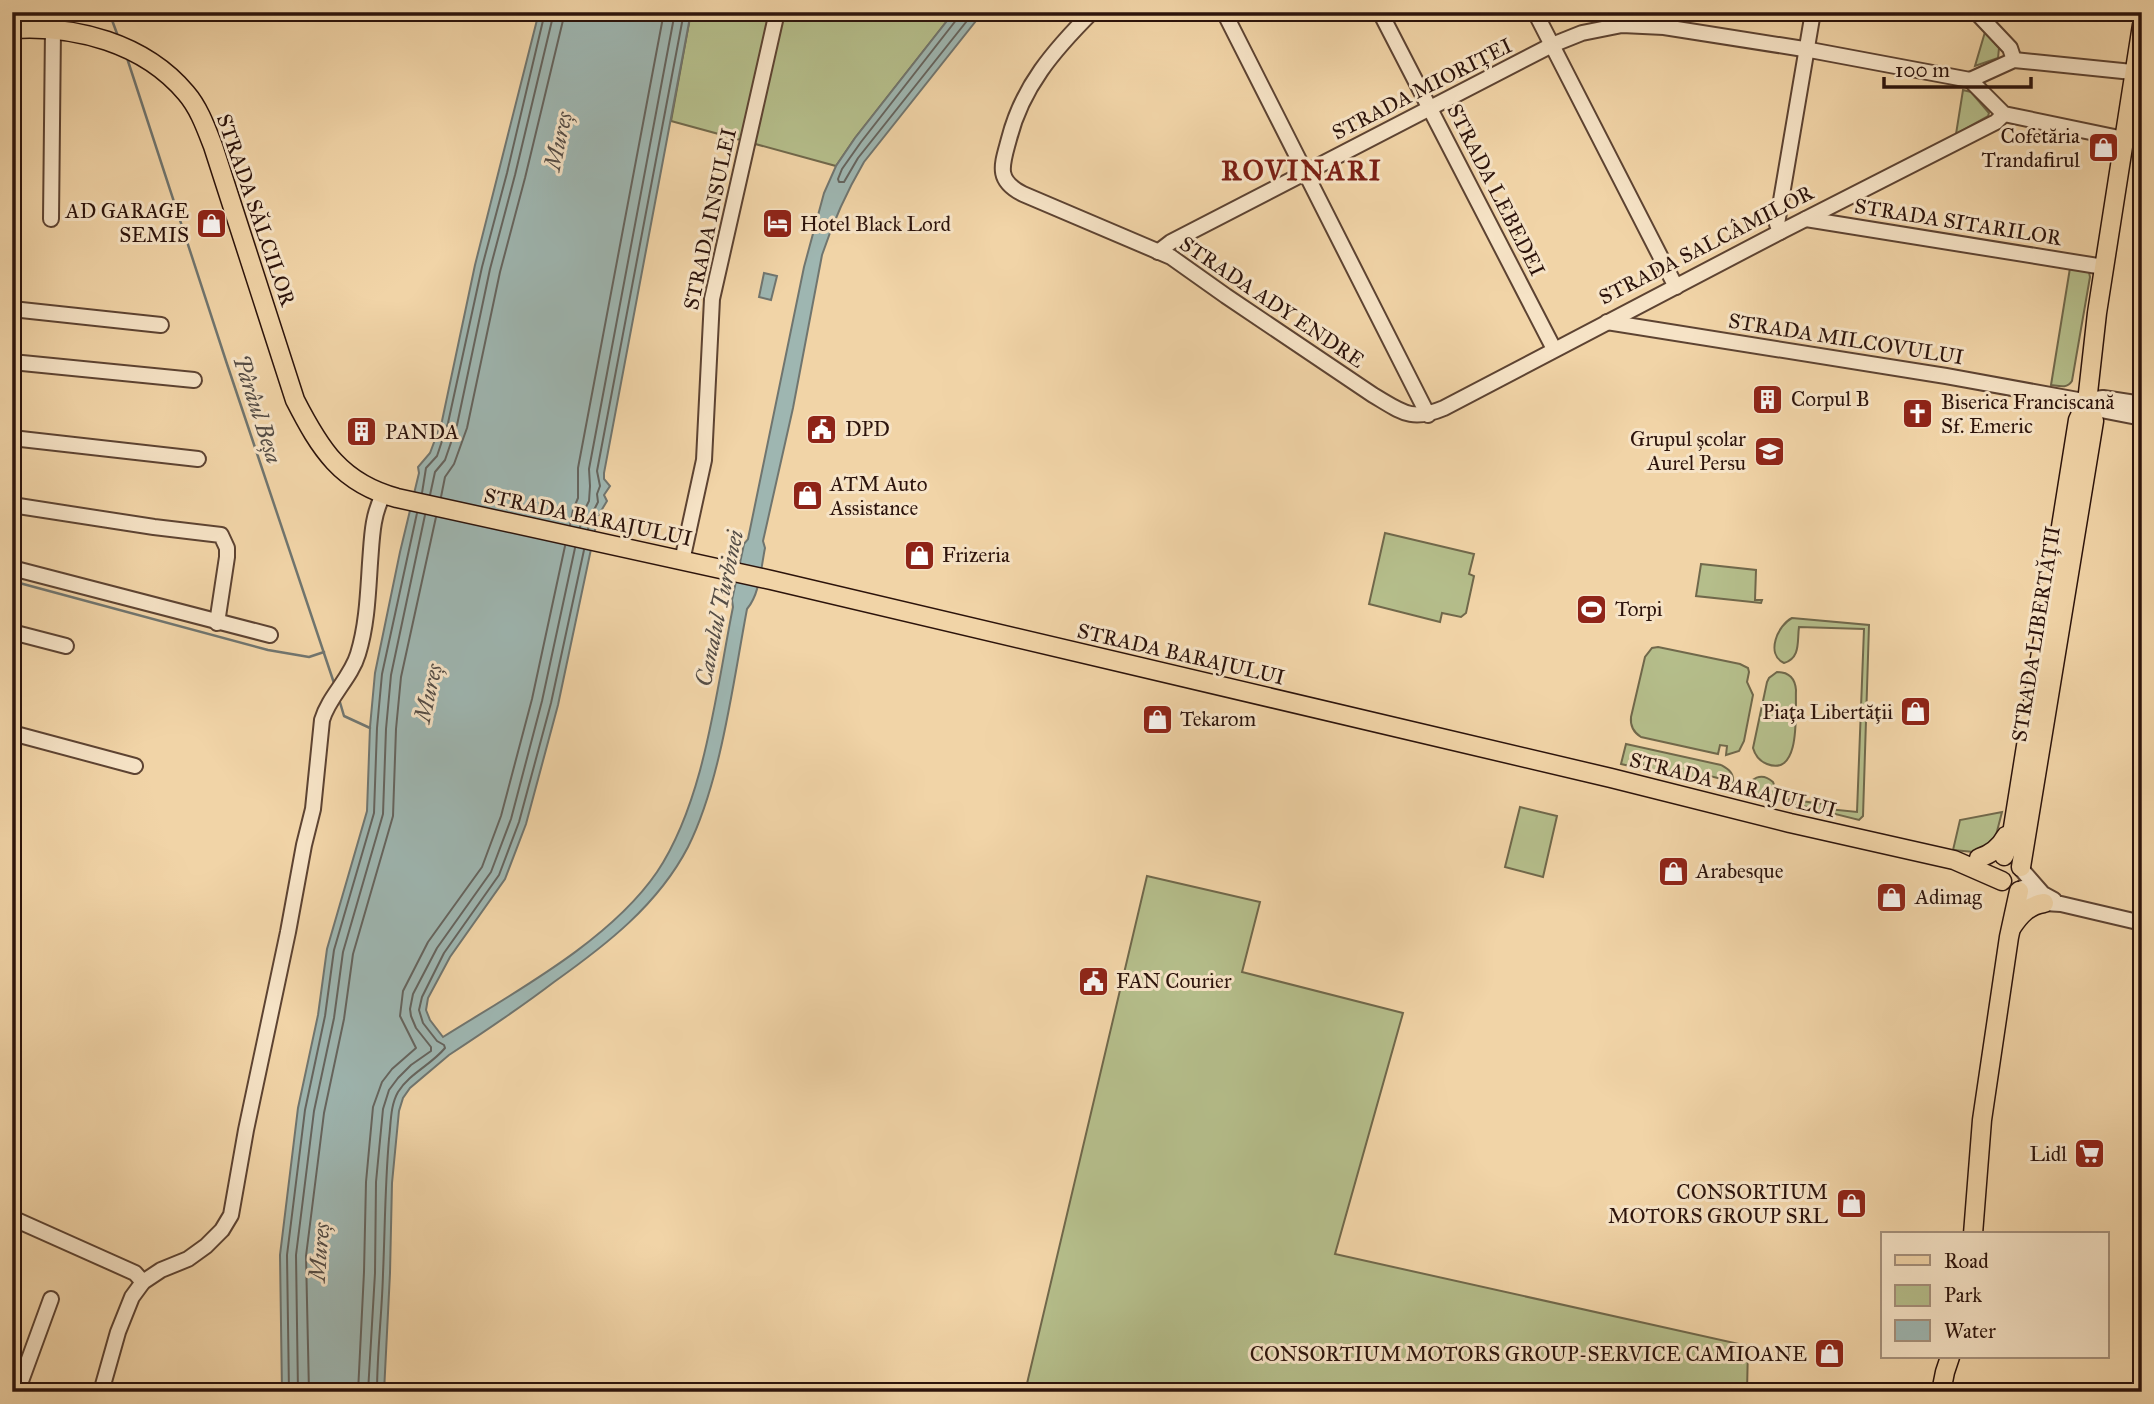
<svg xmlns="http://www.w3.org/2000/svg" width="2154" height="1404" font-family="'IM FELL Great Primer',serif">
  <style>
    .green { fill: #b5be8b; stroke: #70684b; stroke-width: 2 }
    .water { fill: #9eb6b1; stroke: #70756f; stroke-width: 2 }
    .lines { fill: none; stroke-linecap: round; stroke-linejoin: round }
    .shore { stroke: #65645e; stroke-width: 2 }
    .stream { stroke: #70756f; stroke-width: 2.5 }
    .minor-casing { stroke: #5d4332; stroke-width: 18 }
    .major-casing { stroke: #2c130b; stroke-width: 21 }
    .minor { stroke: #f6e3c6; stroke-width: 14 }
    .major { stroke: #f1d4a7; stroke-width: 18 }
    .labels { text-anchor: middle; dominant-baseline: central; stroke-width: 6; stroke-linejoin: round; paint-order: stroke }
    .street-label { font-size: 21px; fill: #2c130b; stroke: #f6e3c6 }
    .poi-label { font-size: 21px; fill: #2c130b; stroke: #f6e3c6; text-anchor: start }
    .water-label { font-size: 23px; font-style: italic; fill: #544c45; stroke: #f6e3c6 }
    .district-label { font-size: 28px; font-weight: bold; letter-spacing: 2px; fill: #7a1f14; stroke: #f6e3c6 }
  </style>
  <rect width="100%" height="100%" fill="#f1d4a7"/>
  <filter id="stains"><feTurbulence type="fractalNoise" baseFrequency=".00286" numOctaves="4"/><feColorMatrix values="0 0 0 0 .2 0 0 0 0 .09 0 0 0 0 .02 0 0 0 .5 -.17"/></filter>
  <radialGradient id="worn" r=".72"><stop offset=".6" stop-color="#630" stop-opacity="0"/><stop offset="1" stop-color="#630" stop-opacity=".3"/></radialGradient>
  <g class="green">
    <polygon points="691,12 954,12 855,138 836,166 671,121"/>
    <polygon points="1985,32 1999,48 1998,58 1975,66"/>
    <polygon points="1963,90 1971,92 1989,113 1988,116 1956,134"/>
    <path d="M2070 268 2089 272 2090 277 2072 381C2067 389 2059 386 2051 385Z"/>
    <polygon points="1385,533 1474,554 1469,574 1474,576 1466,613 1461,617 1442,613 1440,622 1369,604"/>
    <polygon points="1701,564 1756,570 1755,600 1762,600 1761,603 1696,596"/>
    <path d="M1792 618 1869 625 1863 816 1859 820 1747 792C1749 777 1762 772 1773 782L1779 798 1823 804 1828 809 1857 812 1864 629 1799 627C1797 641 1801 658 1784 663 1765 654 1778 625 1792 618Z"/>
    <path d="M1658 647 1740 664 1748 668 1749 672 1747 682 1753 695 1744 741 1739 751 1726 755 1727 746 1720 745 1718 754 1641 737C1633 732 1630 726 1631 717L1645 657 1652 648Z"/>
    <path d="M1777 672C1789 672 1795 678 1796 690 1795 709 1802 778 1767 764 1759 761 1755 755 1753 748L1767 682 1769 678Z"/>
    <path d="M1626 744 1721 765C1728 769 1734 772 1733 782L1710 776 1708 786 1646 770V765L1636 763 1634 767 1621 764Z"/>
    <polygon points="1520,807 1557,816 1543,877 1505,867"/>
    <polygon points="2002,812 1994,843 1974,852 1953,850 1960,820"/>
    <polygon points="1147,876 1260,902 1242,972 1403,1013 1335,1254 1748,1346 1747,1392 1025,1392"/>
  </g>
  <g class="water">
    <path d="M539 12H691L604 473V479L610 486 604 495 607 501 598 516 558 705 526 824 505 879 450 957 428 998 426 1010 430 1020 443 1037C513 993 610 941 657 872 705 800 716 691 733 607L732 600 744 544 748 539 804 267 824 193 836 166 855 138 954 12H983L864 162C847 191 833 222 822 255L793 408 763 541 765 548C761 567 760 594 747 609 733 683 721 781 688 847 658 905 606 945 554 982 520 1008 484 1032 449 1055L410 1088 403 1098 399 1111 392 1183 390 1273 384 1392H282L280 1255 298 1108 318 1015 327 949 367 811 370 727 375 673 400 552 419 473 418 467 430 453 442 421 475 265Z"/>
    <polygon points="764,273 777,276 771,300 759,297"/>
  </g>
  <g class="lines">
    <g class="shore">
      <polyline points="959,12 957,19 861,142 842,169 838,179 839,182 844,182 858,158 974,12"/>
      <polyline points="422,493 426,468 437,456 448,423 482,267 507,173 545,12"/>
      <polyline points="430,495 435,472 445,460 457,425 490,269 515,175 554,12"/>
      <polyline points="441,497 445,477 454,464 467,428 500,272 525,178 565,12"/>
      <polyline points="570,525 573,510 578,498 578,468 664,12"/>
      <polyline points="580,527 584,511 589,501 590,486 589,469 675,12"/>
      <polyline points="588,529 592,514 598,502 597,494 600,486 597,471 684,12"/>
      <polyline points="289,1392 287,1255 305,1110 325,1016 334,950 374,813 377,728 382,674 417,513"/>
      <polyline points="298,1392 296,1255 314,1111 334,1018 343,952 383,814 386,729 391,675 425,515"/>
      <polyline points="309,1392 306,1256 324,1113 344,1019 353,954 393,816 396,729 401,677 436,517"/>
      <polyline points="358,1392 364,1272 366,1182 373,1107 382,1082 392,1069 416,1048 400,1016 403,991 428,942 482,867 501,816 532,699 565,546"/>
      <polyline points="368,1392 375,1273 376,1182 383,1109 389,1090 398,1078 411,1065 431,1051 431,1047 416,1028 411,1016 410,1009 413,994 437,948 491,872 511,819 542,701 575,548"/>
      <path d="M377 1392C377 1352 382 1313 383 1274 385 1229 385 1184 389 1139 391 1124 390 1106 398 1092 410 1073 431 1065 445 1048L444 1045 437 1041 423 1023 419 1010 422 997 444 953 499 875 519 822 551 703 584 550"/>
    </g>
    <g class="stream">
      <polyline points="109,12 119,39"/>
      <polyline points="127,58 227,364 335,686"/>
      <polyline points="12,581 268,650 309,657 324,652"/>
      <polyline points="339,699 344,716 370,728"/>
    </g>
    <defs>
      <g id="minor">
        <path d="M1092 12C1054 50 1022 87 1009 139 1002 165 995 180 1023 194L1171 257 1226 296 1373 395C1402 412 1411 422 1444 408L1780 232 1996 122 2004 114"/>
        <polyline points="1224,12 1428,415"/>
        <polyline points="1380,12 1554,349"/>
        <polyline points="1535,12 1676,287"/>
        <polyline points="1976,12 2010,48 2014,60"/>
        <polyline points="1970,80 2014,60 2142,73"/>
        <polyline points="1970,80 2004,114 2124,139"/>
        <polyline points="51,219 53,29"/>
        <polyline points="1806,219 2104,267"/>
        <polyline points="1780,232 1777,224 1813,12"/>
        <polyline points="1158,252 1171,242 1552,45 1582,33 1622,25 1664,27 1810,50 1970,80"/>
        <polyline points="12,309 161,325"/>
        <polyline points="1607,322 1946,376 2078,400"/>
        <polyline points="12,362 194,380"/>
        <polyline points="2095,399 2103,398 2142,404"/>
        <polyline points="2094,406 2101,410 2142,418"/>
        <polyline points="12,438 198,459"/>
        <polyline points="12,505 154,527 221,535 227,548 227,557 217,623"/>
        <polyline points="682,561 704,460 712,299 777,12"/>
        <polyline points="12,568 270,635"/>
        <polyline points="12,632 66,646"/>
        <polyline points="12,733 135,766"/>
        <polyline points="2022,870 2043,894 2054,900"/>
        <polyline points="2022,888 2029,896 2044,903 2061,904 2142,923"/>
        <polyline points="12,1218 135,1273 143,1282"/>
        <polyline points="17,1392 51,1299"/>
        <path d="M101 1392 118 1332 132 1297 143 1282 161 1270 188 1259 206 1246 222 1230 231 1215 246 1130 288 932 304 845 313 809 322 720C329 696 351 678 358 654 367 625 368 593 370 563 372 538 372 516 383 495"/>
      </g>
      <g id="major">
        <path d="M12 29C75 25 144 43 186 93 199 108 206 128 213 146L295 400C320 449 341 483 397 498L771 580 1611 778 1790 823 1954 860 2002 881"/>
        <polyline points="2088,393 2097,313 2142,25"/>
        <polyline points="2004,856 2011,840 2078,420 2083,409"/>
        <path d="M1979 858C1992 854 2000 847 2006 836"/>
        <polyline points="2021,867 2094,421 2090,410"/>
        <path d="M2012 927C2020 915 2029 905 2044 903"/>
        <polyline points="1973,1234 1982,1120 2009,937 2019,891"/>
        <polyline points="1941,1392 1945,1372 1950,1357"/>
      </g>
    </defs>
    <use href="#minor" class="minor-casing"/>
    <use href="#major" class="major-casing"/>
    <use href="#minor" class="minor"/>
    <use href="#major" class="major"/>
  </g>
  <defs>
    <symbol id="shop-square" viewBox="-11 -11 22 22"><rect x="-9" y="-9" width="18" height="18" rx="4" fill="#8f2418" stroke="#f6e3c6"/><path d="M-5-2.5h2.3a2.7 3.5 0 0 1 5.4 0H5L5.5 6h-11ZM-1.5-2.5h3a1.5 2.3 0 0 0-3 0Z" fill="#fff"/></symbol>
    <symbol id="hotel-square" viewBox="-11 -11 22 22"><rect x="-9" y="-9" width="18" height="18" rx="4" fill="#8f2418" stroke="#f6e3c6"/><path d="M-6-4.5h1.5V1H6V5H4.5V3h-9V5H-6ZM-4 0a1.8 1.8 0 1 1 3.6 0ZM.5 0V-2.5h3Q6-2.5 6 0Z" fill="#fff"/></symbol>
    <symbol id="building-square" viewBox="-11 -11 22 22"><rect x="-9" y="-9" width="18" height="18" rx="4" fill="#8f2418" stroke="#f6e3c6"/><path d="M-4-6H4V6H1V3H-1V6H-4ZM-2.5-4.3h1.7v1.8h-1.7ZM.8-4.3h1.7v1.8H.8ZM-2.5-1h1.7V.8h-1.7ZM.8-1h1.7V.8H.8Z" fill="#fff"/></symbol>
    <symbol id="church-square" viewBox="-11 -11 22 22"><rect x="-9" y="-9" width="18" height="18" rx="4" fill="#8f2418" stroke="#f6e3c6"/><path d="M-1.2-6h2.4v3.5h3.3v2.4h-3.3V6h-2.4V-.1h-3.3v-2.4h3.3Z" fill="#fff"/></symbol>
    <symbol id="civic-square" viewBox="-11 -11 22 22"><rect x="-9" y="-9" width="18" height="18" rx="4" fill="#8f2418" stroke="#f6e3c6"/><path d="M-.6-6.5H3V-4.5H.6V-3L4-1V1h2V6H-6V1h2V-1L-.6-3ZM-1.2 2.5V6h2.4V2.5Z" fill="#fff"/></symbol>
    <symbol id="school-square" viewBox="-11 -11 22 22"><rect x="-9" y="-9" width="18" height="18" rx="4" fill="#8f2418" stroke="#f6e3c6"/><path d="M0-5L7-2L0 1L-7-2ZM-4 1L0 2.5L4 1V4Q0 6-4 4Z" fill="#fff"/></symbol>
    <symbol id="stadium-square" viewBox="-11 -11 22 22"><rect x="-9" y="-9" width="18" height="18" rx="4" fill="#8f2418" stroke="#f6e3c6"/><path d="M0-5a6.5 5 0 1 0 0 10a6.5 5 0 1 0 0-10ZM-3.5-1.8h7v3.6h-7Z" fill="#fff"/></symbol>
    <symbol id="supermarket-square" viewBox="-11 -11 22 22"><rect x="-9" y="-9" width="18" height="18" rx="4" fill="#8f2418" stroke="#f6e3c6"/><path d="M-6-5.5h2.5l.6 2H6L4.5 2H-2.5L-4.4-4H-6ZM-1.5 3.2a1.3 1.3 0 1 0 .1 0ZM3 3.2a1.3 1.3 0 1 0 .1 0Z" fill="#fff"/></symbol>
  </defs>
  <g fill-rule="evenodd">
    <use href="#shop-square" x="2086" y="130" width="35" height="35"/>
    <use href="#shop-square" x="194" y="206" width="35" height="35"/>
    <use href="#hotel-square" x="760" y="206" width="35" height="35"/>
    <use href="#building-square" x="1750" y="382" width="35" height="35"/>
    <use href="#church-square" x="1900" y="396" width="35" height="35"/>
    <use href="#civic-square" x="804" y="412" width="35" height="35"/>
    <use href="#building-square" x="344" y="414" width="35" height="35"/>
    <use href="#school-square" x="1752" y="434" width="35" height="35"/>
    <use href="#shop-square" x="790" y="478" width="35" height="35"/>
    <use href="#shop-square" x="902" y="538" width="35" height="35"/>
    <use href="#stadium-square" x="1574" y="592" width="35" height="35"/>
    <use href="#shop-square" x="1898" y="694" width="35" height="35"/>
    <use href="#shop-square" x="1140" y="702" width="35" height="35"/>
    <use href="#shop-square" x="1656" y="854" width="35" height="35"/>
    <use href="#shop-square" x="1874" y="880" width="35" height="35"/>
    <use href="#civic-square" x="1076" y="964" width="35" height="35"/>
    <use href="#supermarket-square" x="2072" y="1136" width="35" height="35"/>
    <use href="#shop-square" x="1834" y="1186" width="35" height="35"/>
    <use href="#shop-square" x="1812" y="1336" width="35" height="35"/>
  </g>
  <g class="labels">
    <g class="street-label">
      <text transform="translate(1422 89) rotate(-27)">STRADA MIORIȚEI</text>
      <text transform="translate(1496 190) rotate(63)">STRADA LEBEDEI</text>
      <text transform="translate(256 210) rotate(71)">STRADA SĂLCILOR</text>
      <text transform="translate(710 219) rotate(-78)">STRADA INSULEI</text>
      <text transform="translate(1958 222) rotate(9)">STRADA SITARILOR</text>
      <text transform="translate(1706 245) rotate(-27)">STRADA SALCÂMILOR</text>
      <text transform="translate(1272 302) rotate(34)">STRADA ADY ENDRE</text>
      <text transform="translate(1846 339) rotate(9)">STRADA MILCOVULUI</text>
      <text transform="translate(588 517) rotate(12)">STRADA BARAJULUI</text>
      <text transform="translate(2036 634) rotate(-81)">STRADA LIBERTĂȚII</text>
      <text transform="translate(1181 654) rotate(13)">STRADA BARAJULUI</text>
      <text transform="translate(1733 785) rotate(14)">STRADA BARAJULUI</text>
    </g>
    <g class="poi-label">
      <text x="2080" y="136" text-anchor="end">Cofetăria<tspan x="2080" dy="24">Trandafirul</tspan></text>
      <text x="189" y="211" text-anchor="end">AD GARAGE<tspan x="189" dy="24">SEMIS</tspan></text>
      <text x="800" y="224">Hotel Black Lord</text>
      <text x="1791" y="399">Corpul B</text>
      <text x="1941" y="402">Biserica Franciscană<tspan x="1941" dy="24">Sf. Emeric</tspan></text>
      <text x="845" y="429">DPD</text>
      <text x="385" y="432">PANDA</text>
      <text x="1746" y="439" text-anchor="end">Grupul școlar<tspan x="1746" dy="24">Aurel Persu</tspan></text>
      <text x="830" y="484">ATM Auto<tspan x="830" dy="24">Assistance</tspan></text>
      <text x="942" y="555">Frizeria</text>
      <text x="1615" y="609">Torpi</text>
      <text x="1893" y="712" text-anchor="end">Piața Libertății</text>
      <text x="1180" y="719">Tekarom</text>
      <text x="1696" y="871">Arabesque</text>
      <text x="1915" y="897">Adimag</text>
      <text x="1116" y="981">FAN Courier</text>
      <text x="2067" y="1154" text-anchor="end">Lidl</text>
      <text x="1828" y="1192" text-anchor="end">CONSORTIUM<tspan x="1828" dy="24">MOTORS GROUP SRL</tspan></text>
      <text x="1807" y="1354" text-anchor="end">CONSORTIUM MOTORS GROUP-SERVICE CAMIOANE</text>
    </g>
    <g class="water-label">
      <text transform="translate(558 141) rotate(-77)">Mureș</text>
      <text transform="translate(258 409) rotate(72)">Pârâul Beșa</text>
      <text transform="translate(719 608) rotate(-78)">Canalul Turbinei</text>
      <text transform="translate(428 693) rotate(-77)">Mureș</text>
      <text transform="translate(319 1252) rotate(-85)">Mureș</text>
    </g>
    <g class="district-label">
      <text x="1302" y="170">ROVINARI</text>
    </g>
  </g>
  <rect width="2154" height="1404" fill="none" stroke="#f1d4a7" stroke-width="42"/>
  <rect x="14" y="14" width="2126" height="1376" fill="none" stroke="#2c130b" stroke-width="3.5"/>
  <rect x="21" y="21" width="2112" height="1362" fill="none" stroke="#2c130b" stroke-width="2"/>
  <rect x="1881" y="1232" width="228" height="126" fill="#f6e3c6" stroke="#a5907b" stroke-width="2"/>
  <rect x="1895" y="1255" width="35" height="10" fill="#f1d4a7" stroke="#a5907b" stroke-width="2"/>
  <text x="1944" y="1268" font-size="21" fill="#2c130b">Road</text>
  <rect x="1895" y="1285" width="35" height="21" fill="#b5be8b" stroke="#a5907b" stroke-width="2"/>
  <text x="1944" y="1302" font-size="21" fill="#2c130b">Park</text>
  <rect x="1895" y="1320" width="35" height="21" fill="#9eb6b1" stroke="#a5907b" stroke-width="2"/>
  <text x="1944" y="1338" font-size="21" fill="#2c130b">Water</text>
  <path d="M1884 77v10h147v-10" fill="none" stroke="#2c130b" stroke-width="3.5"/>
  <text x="1895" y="77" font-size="21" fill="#2c130b" stroke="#f6e3c6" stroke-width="5" paint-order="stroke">100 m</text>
  <rect width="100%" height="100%" filter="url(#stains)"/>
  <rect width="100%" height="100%" fill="url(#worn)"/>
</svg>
